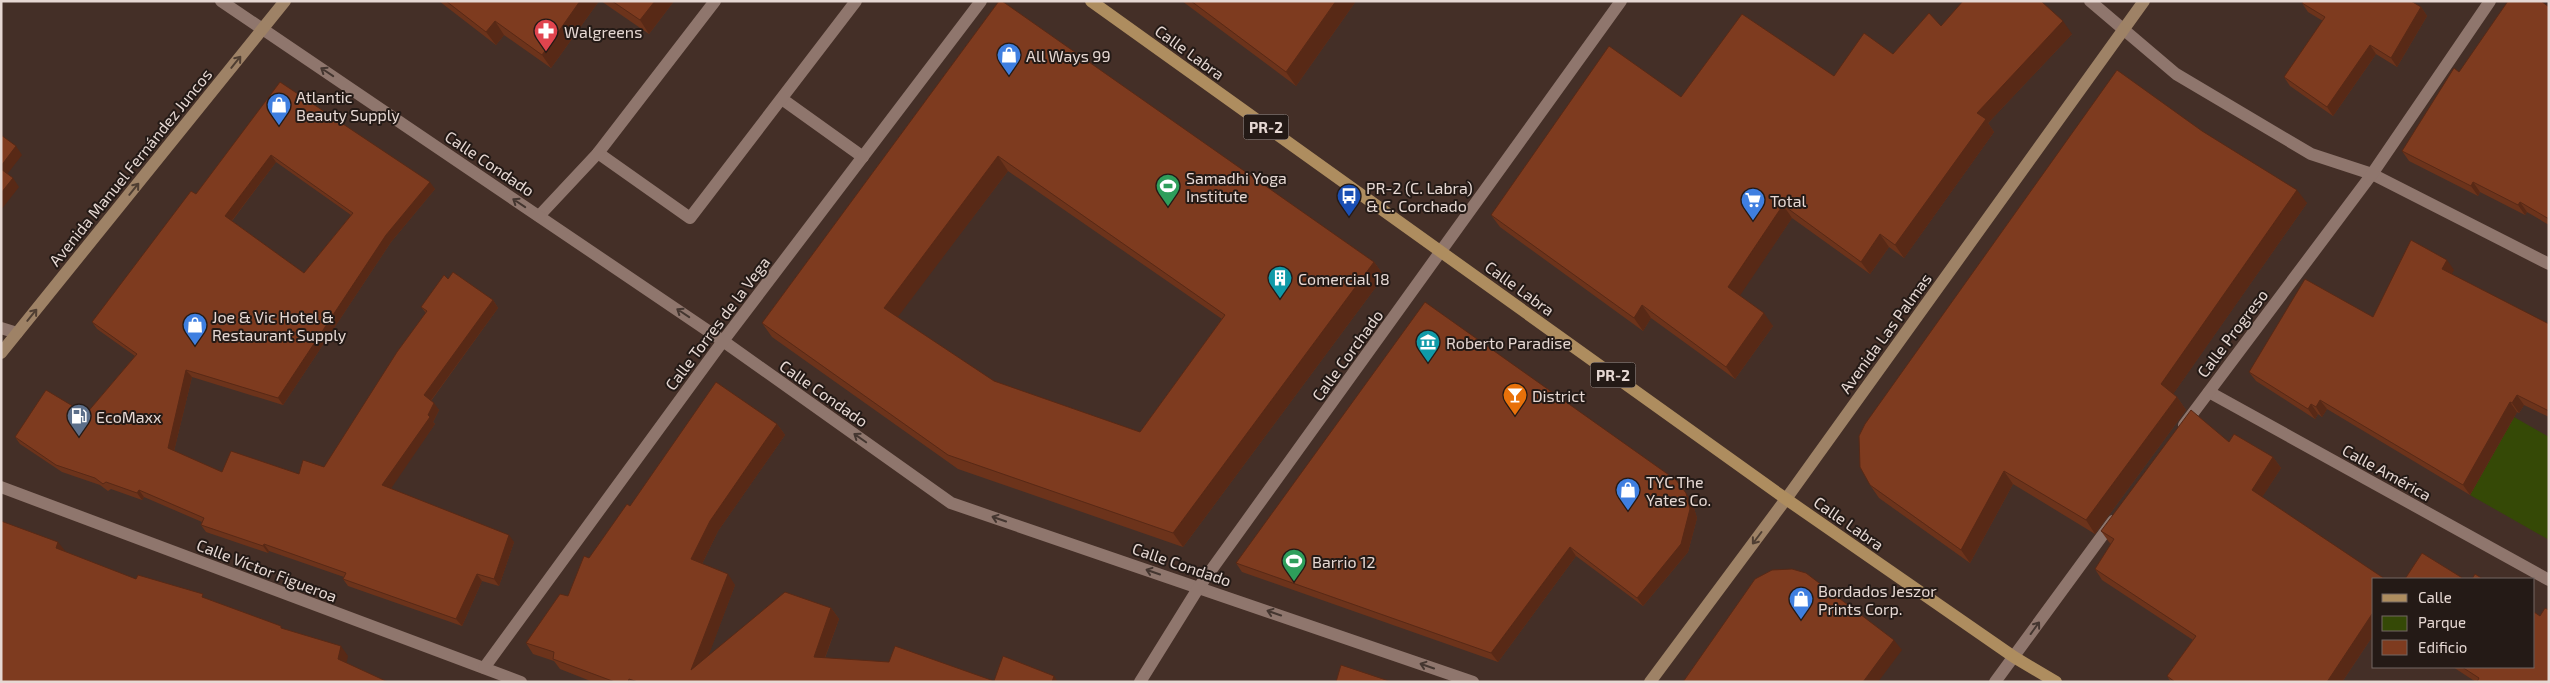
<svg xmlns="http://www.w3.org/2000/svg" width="2550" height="683" font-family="'Exo 2',sans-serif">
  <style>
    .green { fill: #354906 }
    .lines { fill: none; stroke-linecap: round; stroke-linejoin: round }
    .lane { stroke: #8f766d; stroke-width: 12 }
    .street { stroke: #8f766d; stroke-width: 12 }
    .secondary { stroke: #9e8266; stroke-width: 12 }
    .primary { stroke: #ae8d5f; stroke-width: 12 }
    .wall { fill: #6c331b; fill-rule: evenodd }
    .shaded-wall { fill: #582916 }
    .building { fill: #7e3b1f; stroke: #582916; fill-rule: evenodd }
    .oneway { stroke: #4f3e32 }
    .oneway2 { stroke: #443630 }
    .labels { text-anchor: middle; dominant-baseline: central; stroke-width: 4; stroke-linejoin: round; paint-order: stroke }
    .shield { fill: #241a16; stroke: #ac9f9a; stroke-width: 1 }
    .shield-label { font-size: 15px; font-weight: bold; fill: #e6d8d3 }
    .poi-label { font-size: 16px; fill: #e6d8d3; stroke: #241a16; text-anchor: start }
    .street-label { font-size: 16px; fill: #e6d8d3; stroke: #241a16 }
  </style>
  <rect width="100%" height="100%" fill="#442f27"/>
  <polygon class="green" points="2514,417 2549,437 2549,540 2470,495"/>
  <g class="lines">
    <g class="lane">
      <polyline points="782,99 863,157"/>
      <polyline points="598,153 690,218 856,1"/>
      <polyline points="539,216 598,153 715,1"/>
      <polyline points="1,328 17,333"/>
    </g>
    <g class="street">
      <polyline points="221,1 723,341 951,503 1473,682"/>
      <polyline points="2090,1 2176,74 2311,154 2372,174 2549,264"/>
      <polyline points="2209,392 2549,580"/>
      <polyline points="2184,425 2372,174 2490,1"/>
      <polyline points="1,487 521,682"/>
      <polyline points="484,668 723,341 981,1"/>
      <polyline points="1140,682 1199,587 1621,1"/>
      <polyline points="1995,682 2113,521"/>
    </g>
    <g class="secondary">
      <polyline points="1,353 285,1"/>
      <polyline points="1650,682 1786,499 2144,1"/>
    </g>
    <polyline class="primary" points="1091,1 1786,499 2014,657 2056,682"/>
  </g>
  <g class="wall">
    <polygon points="439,1 599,1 551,68 504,35 496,45"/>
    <polygon points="601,1 674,1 649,34"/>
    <path d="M999 1 1374 262 1384 276 1183 547 958 469 772 337 762 323ZM1008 171 1222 319 1140 432 994 381 897 317Z"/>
    <polygon points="1182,1 1356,1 1296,86"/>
    <polygon points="2302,3 2421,7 2427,16 2397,67 2376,54 2333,116 2290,86 2284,77 2323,21 2308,12"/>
    <polygon points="2549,7 2549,225 2527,212 2525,215 2480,192 2478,196 2409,161 2402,151 2459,72"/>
    <polygon points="1941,26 2072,34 1988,123 1994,132 1904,258 1889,247 1870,274 1792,218 1739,296 1773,326 1735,379 1651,318 1643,331 1500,227 1491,215 1681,97 1834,76 1893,54"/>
    <path d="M280 82 435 189 391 242 283 405 192 377 174 451 222 472 299 474 324 467 426 313 421 307 448 279 493 300 498 308 431 401 439 410 433 422 435 424 390 488 514 542 499 586 482 581 462 626 348 586 343 579 344 577 269 551 268 553 206 532 201 525 202 522 144 497 142 500 111 489 108 491 100 485 62 472 20 444 15 437 86 414 135 356 97 329 92 322 196 194ZM276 162 351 215 304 273 232 221Z"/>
    <polygon points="2202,131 2307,203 2173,394 2177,397 2186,410 2095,534 2013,484 1970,563 1879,498 1870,485"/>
    <polygon points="2454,270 2451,274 2549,324 2549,417 2524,405 2519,413 2517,412 2470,495 2327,409 2322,417 2318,414 2315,419 2256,381 2249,372 2373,317"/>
    <polygon points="777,424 785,435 718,531 702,564 735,585 708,656 831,608 839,619 825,658 994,681 1058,682 593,682 560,669 554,661 533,654 526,643 568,596 589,558 630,506"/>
    <polygon points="2229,442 2273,457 2281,468 2262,497 2374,579 2374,634 2342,682 2171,682 2167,676 2193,640 2102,580 2095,569 2111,544 2109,542 2101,531"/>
    <polygon points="1692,502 1697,518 1688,552 1643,606 1576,556 1498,662 1242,572 1236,563"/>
    <polygon points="2453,667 2534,667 2549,682 2476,682"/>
  </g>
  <g class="shaded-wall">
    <polygon points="580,1 599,1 551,68 542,55"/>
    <polygon points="655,1 674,1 649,34 640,20"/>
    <polygon points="1336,1 1356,1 1296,86 1286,72"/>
    <polygon points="2421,7 2427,16 2397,67 2391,58"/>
    <polygon points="495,21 504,35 496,45 486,32"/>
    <polygon points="2063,21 2072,34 1988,123 1994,132 1904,258 1895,245 1977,113"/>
    <polygon points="2370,45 2376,54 2333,116 2327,107"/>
    <polygon points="16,146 22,155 5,177 1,171 1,166"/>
    <polygon points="271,155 276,162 230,223 225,216"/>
    <polygon points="998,156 1008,171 894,322 884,308"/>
    <polygon points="13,178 19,187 1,210 1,193"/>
    <polygon points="430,182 435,189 391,242 283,405 278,398 386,235"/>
    <polygon points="2473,182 2480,192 2478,196 2471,186"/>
    <polygon points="2297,190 2307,203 2171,397 2161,384"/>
    <polygon points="2520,202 2527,212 2525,215 2518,205"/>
    <polygon points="1783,205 1792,218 1737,300 1728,287"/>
    <polygon points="1880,234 1889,247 1870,274 1861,262"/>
    <polygon points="2447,260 2454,270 2449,279 2442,269"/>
    <polygon points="1374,262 1384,276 1183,547 1173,533"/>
    <polygon points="493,300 498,308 429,403 424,395"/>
    <polygon points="1642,305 1651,318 1643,331 1634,318"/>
    <polygon points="1764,313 1773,326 1735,379 1726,367"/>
    <polygon points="186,370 192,377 173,455 168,448"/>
    <polygon points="2517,395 2524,405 2519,413 2512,403"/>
    <polygon points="2177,397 2186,410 2095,534 2086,520"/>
    <polygon points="2320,400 2327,409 2322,417 2316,407"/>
    <polygon points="2510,402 2517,412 2470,495 2463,485"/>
    <polygon points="434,403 439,410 433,422 435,424 388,493 382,485 428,415"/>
    <polygon points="2311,404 2318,414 2315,419 2308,409"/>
    <polygon points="777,424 785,435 718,531 699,570 691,559 710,521"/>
    <polygon points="2273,457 2281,468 2259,502 2252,490"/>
    <polygon points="2004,471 2013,484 1970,563 1961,550"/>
    <polygon points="139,490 144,497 142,500 137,493"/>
    <polygon points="1686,493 1692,502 1697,518 1688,552 1643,606 1637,598"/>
    <polygon points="509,535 514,542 499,586 494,579"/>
    <polygon points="58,542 66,552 56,548"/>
    <polygon points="264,544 269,551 268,553 263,546"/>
    <polygon points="1570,547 1576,556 1498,662 1491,653"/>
    <polygon points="477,574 482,581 462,626 456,619"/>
    <polygon points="728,574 735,585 699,681 691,670"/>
    <polygon points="831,608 839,619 821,668 814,657"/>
    <polygon points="2374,611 2374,634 2342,682 2327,682"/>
    <polygon points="1894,640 1902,650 1878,682 1863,682"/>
    <polygon points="341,646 348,656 345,670 338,659"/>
    <polygon points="1054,676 1058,682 1052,682"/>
  </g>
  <g class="building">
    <polygon points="446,1 580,1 542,55 495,21 486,32"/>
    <polygon points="612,1 655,1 640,20"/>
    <path d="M999 1H1002L1374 262 1173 533 948 455 762 323ZM998 156 1225 315 1140 432 994 381 884 308Z"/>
    <polygon points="1191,1 1336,1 1286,72"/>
    <polygon points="1963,1 2041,1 2063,21 1977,113 1986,119 1895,245 1880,234 1861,262 1783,205 1728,287 1764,313 1726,367 1642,305 1634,318 1491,215 1609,46 1681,97 1742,14 1834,76 1864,33 1893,54 1929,13 1941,26"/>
    <polygon points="2303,1 2411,1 2421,7 2391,58 2370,45 2327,107 2284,77 2325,17 2302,3"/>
    <polygon points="2508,1 2541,1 2549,7 2549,219 2520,202 2518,205 2473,182 2471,186 2402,151 2454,68 2459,72"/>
    <polygon points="2117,70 2202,131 2297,190 2161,384 2177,397 2086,520 2004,471 1961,550 1870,485 1860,467 1859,436 1865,424"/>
    <path d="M280 82 430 182 386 235 278 398 186 370 168 448 222 472 231 451 299 474 303 460 324 467 397 352 427 311 421 307 444 275 448 279 453 272 493 300 424 395 434 403 428 415 430 417 382 485 509 535 494 579 477 574 456 619 343 579 346 573 264 544 263 546 201 525 204 518 139 490 137 493 106 482 103 484 95 478 56 465 15 437 46 390 86 414 137 354 92 322 191 191 196 194ZM271 155 353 213 304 273 225 216Z"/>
    <polygon points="1,135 16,146 1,166"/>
    <polygon points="1,169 13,178 1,193"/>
    <polygon points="2411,240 2447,260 2442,269 2549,324 2549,411 2517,395 2512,403 2510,402 2463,485 2320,400 2316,407 2311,404 2308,409 2249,372 2305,279 2373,317"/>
    <polygon points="1425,302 1676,480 1686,493 1690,509 1681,544 1637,598 1570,547 1491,653 1236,563"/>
    <polygon points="716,382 777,424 710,521 691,559 728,574 691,670 785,592 831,608 814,657 889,662 895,646 994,681 1003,656 1054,676 1052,682 638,682 629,679 628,682 615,682 553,659 554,652 526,643 560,594 568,596 584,556 589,558 627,504 630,506"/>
    <polygon points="2191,410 2229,442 2234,434 2273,457 2252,490 2385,579 2374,579 2374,611 2327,682 2175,682 2167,676 2196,636 2095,569 2114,539 2101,531"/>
    <polygon points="1,521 58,542 56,548 136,579 138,575 203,594 202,597 281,626 281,628 341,646 338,659 388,682 1,682"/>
    <polygon points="2422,553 2464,579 2405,579"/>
    <polygon points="1792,569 1806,573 1894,640 1863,682 1683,682 1755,579 1772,570"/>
    <polygon points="2475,574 2483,579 2472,579"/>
    <polygon points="2545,608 2549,610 2549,682 2477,682 2479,678 2462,667 2534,667 2534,612 2540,616"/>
    <polygon points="1341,665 1392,682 1336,682"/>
  </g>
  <defs><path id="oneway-shaft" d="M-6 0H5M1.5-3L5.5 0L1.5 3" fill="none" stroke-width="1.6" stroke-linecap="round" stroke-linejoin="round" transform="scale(1.25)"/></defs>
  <g class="oneway">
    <use href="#oneway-shaft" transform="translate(236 62) rotate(-51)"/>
    <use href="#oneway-shaft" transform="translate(134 189) rotate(-51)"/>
    <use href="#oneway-shaft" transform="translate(32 315) rotate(-51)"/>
    <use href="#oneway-shaft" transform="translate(1757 538) rotate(127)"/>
  </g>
  <g class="oneway2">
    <use href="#oneway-shaft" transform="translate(327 72) rotate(-146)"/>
    <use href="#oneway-shaft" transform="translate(519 203) rotate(-146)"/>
    <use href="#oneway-shaft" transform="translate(683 313) rotate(-146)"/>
    <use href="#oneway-shaft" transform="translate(860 438) rotate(-145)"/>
    <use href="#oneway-shaft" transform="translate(999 519) rotate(-161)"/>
    <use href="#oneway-shaft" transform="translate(1153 572) rotate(-161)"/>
    <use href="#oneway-shaft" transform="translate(1274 613) rotate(-161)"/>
    <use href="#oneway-shaft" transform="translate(2035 628) rotate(-54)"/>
    <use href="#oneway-shaft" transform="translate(1427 666) rotate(-161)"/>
  </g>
  <defs>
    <symbol id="pharmacy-pin" viewBox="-11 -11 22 30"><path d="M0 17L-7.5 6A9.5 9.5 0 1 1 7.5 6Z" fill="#e0444e" stroke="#241a16"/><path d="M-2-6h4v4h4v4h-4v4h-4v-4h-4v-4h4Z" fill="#fff"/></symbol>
    <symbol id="shop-pin" viewBox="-11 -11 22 30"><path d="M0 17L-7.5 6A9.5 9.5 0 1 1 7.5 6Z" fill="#3f7fe0" stroke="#241a16"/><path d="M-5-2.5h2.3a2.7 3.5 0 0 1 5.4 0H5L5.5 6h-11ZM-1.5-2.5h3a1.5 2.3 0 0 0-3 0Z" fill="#fff"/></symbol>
    <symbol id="stadium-pin" viewBox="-11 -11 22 30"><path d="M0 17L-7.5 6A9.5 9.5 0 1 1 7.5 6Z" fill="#2e9e5b" stroke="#241a16"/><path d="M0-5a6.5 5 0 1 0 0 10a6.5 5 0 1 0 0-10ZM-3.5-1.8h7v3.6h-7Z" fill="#fff"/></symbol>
    <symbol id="bus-pin" viewBox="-11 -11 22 30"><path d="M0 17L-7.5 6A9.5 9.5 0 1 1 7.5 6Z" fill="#1a4fb4" stroke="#241a16"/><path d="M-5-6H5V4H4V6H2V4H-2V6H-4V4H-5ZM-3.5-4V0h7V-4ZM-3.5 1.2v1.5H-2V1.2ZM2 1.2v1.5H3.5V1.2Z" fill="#fff"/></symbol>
    <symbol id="supermarket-pin" viewBox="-11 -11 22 30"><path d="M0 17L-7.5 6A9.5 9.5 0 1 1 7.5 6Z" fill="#3f7fe0" stroke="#241a16"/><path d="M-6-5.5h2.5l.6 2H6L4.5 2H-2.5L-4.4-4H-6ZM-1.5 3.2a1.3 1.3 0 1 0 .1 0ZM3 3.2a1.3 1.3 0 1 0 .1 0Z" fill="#fff"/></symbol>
    <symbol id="building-pin" viewBox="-11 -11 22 30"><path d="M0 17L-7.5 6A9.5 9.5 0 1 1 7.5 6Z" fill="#0f9aa8" stroke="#241a16"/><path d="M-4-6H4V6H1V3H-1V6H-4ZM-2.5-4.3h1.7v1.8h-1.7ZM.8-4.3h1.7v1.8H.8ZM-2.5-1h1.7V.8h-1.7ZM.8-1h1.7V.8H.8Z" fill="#fff"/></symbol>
    <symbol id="museum-pin" viewBox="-11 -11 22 30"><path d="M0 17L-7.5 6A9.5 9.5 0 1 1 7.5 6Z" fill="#0f9aa8" stroke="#241a16"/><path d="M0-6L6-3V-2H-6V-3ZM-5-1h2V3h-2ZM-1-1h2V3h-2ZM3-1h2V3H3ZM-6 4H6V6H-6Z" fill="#fff"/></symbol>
    <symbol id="bar-pin" viewBox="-11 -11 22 30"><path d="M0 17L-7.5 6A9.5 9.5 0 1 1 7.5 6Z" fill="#e8710a" stroke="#241a16"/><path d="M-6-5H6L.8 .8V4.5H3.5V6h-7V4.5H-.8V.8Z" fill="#fff"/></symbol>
    <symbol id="fuel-pin" viewBox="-11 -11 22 30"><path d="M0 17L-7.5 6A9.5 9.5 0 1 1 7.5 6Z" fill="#5c6f8a" stroke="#241a16"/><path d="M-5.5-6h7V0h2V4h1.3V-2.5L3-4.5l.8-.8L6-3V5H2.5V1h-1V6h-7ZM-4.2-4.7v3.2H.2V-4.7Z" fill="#fff"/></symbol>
  </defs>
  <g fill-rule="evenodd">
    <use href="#pharmacy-pin" x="532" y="17" width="28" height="38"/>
    <use href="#shop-pin" x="995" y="41" width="28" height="38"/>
    <use href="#shop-pin" x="265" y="91" width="28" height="38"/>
    <use href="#stadium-pin" x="1154" y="172" width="28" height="38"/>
    <use href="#bus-pin" x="1335" y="182" width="28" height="38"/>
    <use href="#supermarket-pin" x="1739" y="186" width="28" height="38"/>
    <use href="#building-pin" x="1266" y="264" width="28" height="38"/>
    <use href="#shop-pin" x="181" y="311" width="28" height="38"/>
    <use href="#museum-pin" x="1414" y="328" width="28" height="38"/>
    <use href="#bar-pin" x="1501" y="381" width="28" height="38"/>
    <use href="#fuel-pin" x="65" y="402" width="28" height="38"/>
    <use href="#shop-pin" x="1614" y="476" width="28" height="38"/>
    <use href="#stadium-pin" x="1280" y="547" width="28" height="38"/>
    <use href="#shop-pin" x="1787" y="585" width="28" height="38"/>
  </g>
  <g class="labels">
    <g class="shield">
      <rect x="1243.5" y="114.5" width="45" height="25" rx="4"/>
      <rect x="1590.5" y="362.5" width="45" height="25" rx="4"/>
    </g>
    <g class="shield-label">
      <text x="1266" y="127">PR-2</text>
      <text x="1613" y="375">PR-2</text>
    </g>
    <g class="poi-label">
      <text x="564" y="31">Walgreens</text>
      <text x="1026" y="55">All Ways 99</text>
      <text x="296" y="96">Atlantic<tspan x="296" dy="18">Beauty Supply</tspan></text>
      <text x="1186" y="177">Samadhi Yoga<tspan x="1186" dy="18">Institute</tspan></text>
      <text x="1366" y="187">PR-2 (C. Labra)<tspan x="1366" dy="18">&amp; C. Corchado</tspan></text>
      <text x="1770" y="200">Total</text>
      <text x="1298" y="278">Comercial 18</text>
      <text x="212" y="316">Joe &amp; Vic Hotel &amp;<tspan x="212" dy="18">Restaurant Supply</tspan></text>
      <text x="1446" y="342">Roberto Paradise</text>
      <text x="1532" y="395">District</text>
      <text x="96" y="416">EcoMaxx</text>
      <text x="1646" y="481">TYC The<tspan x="1646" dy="18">Yates Co.</tspan></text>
      <text x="1312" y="561">Barrio 12</text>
      <text x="1818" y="590">Bordados Jeszor<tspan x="1818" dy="18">Prints Corp.</tspan></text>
    </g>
    <g class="street-label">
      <text transform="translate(1190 52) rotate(36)">Calle Labra</text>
      <text transform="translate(490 163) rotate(34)">Calle Condado</text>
      <text transform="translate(130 167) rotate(-51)">Avenida Manuel Fernández Juncos</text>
      <text transform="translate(1520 288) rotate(36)">Calle Labra</text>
      <text transform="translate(717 323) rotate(-53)">Calle Torres de la Vega</text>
      <text transform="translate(1885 333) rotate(-54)">Avenida Las Palmas</text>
      <text transform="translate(2232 333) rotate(-53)">Calle Progreso</text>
      <text transform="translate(1347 355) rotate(-54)">Calle Corchado</text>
      <text transform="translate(824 393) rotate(35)">Calle Condado</text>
      <text transform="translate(2387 472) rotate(29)">Calle América</text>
      <text transform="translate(1849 523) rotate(35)">Calle Labra</text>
      <text transform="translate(1182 564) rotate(19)">Calle Condado</text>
      <text transform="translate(267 570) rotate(21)">Calle Víctor Figueroa</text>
    </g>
  </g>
  <rect width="2550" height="683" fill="none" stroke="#e6d8d3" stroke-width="5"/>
  <rect x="2372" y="578" width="162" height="90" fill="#241a16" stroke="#726662"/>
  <rect x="2382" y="594" width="25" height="8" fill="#ae8d5f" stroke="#726662"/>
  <text x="2418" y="603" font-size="15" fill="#e6d8d3">Calle</text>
  <rect x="2382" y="616" width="25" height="15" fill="#354906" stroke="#726662"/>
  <text x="2418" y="628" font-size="15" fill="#e6d8d3">Parque</text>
  <rect x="2382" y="640" width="25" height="15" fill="#7e3b1f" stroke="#726662"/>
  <text x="2418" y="653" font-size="15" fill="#e6d8d3">Edificio</text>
</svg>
